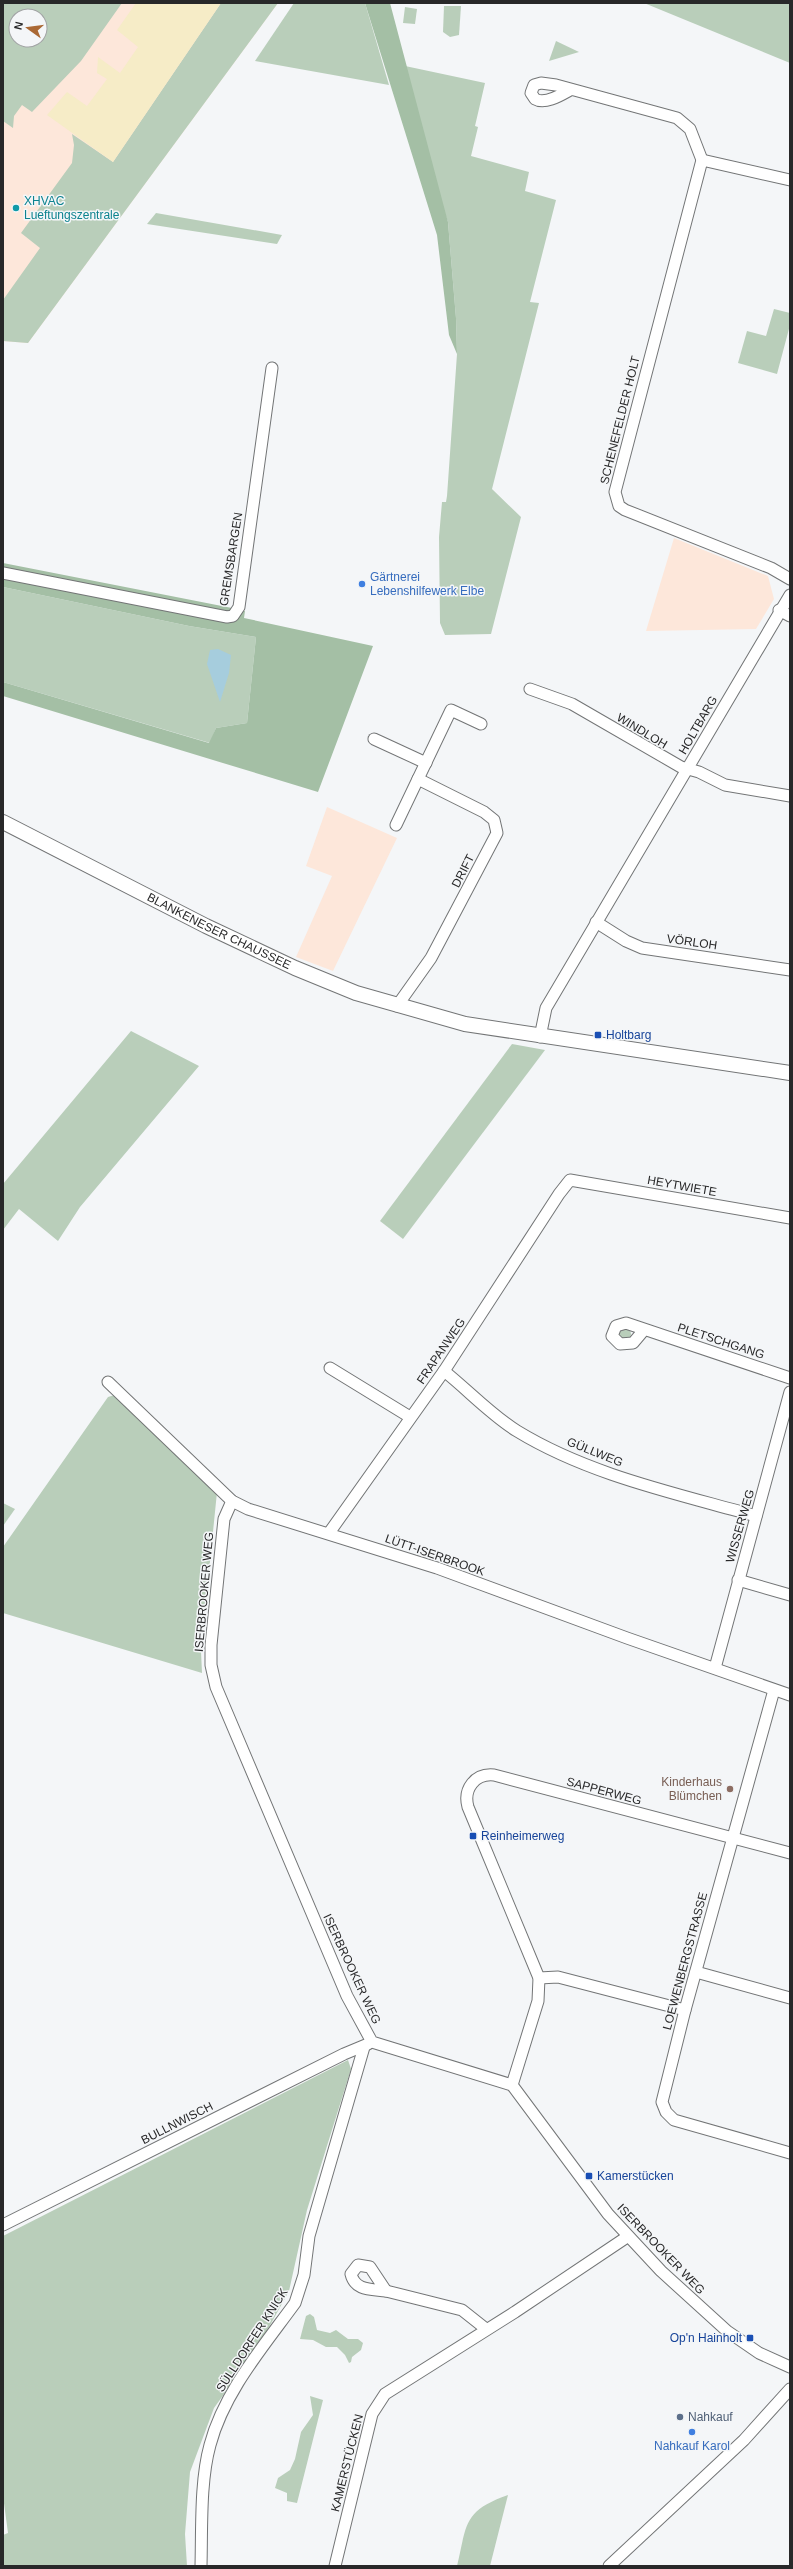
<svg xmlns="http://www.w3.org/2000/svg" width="793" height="2569" font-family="Arial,sans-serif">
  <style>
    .industrial { fill: #fde7da; fill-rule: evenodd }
    .green { fill: #b9ceba; fill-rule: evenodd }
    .forest { fill: #a4bfa5 }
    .sand { fill: #f6ecc7 }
    .water { fill: #a6cddd }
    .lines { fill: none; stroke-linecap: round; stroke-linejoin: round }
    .minor-casing { stroke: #737576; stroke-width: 13 }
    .major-casing { stroke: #737576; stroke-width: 16 }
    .minor { stroke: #fff; stroke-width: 11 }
    .major { stroke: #fff; stroke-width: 14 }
    .culture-dot { fill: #0f9aa8; stroke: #f4f6f8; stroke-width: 1.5 }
    .shop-dot { fill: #3f7fe0; stroke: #f4f6f8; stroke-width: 1.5 }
    .transit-dot { fill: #1a4fb4; stroke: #f4f6f8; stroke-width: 1.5 }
    .education-dot { fill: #8d6e63; stroke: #f4f6f8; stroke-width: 1.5 }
    .service-dot { fill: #5c6f8a; stroke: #f4f6f8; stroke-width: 1.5 }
    .labels { text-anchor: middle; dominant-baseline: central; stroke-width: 3; stroke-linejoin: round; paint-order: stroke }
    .culture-label { font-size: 12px; fill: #0d838f; stroke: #f4f6f8; text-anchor: start }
    .street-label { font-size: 12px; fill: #282829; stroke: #f4f6f8 }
    .shop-label { font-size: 12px; fill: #366cbe; stroke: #f4f6f8; text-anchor: start }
    .transit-label { font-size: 12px; fill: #164399; stroke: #f4f6f8; text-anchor: start }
    .education-label { font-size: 12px; fill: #785e54; stroke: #f4f6f8; text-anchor: end }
    .service-label { font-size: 12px; fill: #4e5e75; stroke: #f4f6f8; text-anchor: start }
  </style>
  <rect width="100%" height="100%" fill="#f4f6f8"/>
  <g class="industrial">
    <path d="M3 3H278L28 343 3 341ZM16 16H40V40H16Z"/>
    <polygon points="674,538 768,576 774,599 756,629 646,631"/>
    <polygon points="327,807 397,838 333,971 296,957 332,876 306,866"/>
  </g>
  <g class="green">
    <path d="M3 3H122L81 61 32 112 22 105 14 116 13 128 3 121ZM16 16H40V40H16Z"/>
    <polygon points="221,3 278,3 28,343 3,341 3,300 40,248 21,233 72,163 74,145 72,134 113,162"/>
    <polygon points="294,3 365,3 389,85 255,61"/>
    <polygon points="644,3 790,3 790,63"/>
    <polygon points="444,6 461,6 459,35 450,37 443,32"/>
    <polygon points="405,7 417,9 415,24 403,23"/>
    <polygon points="556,41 579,52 549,61"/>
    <polygon points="391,63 485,83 475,126 478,127 471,156 529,172 525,191 556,200 530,302 539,303 492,489 521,517 491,634 445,635 440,623 439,537 442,502 446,502 447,496 457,354 456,318 448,222"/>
    <polygon points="156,213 282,235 277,244 147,224"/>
    <polygon points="774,309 790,313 790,325 777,374 738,363 747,331 766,336"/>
    <polygon points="3,587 189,626 256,637 247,723 216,728 210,743 3,682"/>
    <polygon points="131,1031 199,1066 80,1207 58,1241 19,1209 3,1230 3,1184"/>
    <polygon points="512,1044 545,1050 403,1239 380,1221"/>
    <circle cx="625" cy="1334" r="6"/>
    <polygon points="118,1394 217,1492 201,1651 202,1673 3,1613 3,1547 108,1397"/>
    <polygon points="3,1503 15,1509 3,1526"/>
    <polygon points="348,2060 351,2069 307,2210 289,2291 258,2347 214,2408 190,2472 185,2534 187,2566 3,2566 3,2535 8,2533 3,2496 3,2236"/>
    <polygon points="310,2314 314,2317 317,2330 330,2333 336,2330 348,2339 358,2339 363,2343 361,2350 352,2357 351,2362 349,2363 345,2355 337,2347 326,2347 313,2340 300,2339 306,2316"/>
    <polygon points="310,2396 323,2400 297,2503 287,2501 287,2493 275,2488 278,2478 290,2470 295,2459 301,2432 313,2415"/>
    <path d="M508 2495 490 2566H457C467 2524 463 2511 508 2495Z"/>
  </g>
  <g class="forest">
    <polygon points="365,3 390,3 448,222 456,318 457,354 449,335 437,235"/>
    <polygon points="3,563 232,608 245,611 244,618 373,646 318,792 3,696 3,682 209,743 216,728 247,723 256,637 189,626 3,587"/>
  </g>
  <polygon class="sand" points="136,3 221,3 113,162 47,115 67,92 87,106 107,79 97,73 98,57 120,73 138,47 117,30"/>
  <polygon class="water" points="218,649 231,655 229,673 220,702 207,664 210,650"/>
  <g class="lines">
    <defs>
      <g id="minor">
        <path d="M570 90C561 95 545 105 535 99L531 93 534 85 541 83 556 85 677 118 690 129 702 160"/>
        <polyline points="790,180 702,160 615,492 619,506 625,510 771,568 790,579"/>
        <polyline points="3,573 227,617 233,616 239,607 272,368"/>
        <polyline points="779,610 790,616"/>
        <polyline points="530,689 572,704 681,767 699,772 725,785 790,796"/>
        <polyline points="374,739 426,763"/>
        <polyline points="396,825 451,710 481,724"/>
        <polyline points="596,922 626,941 642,948 790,970"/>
        <polyline points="397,1006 431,958 497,833 494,820 484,812 418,779"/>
        <polyline points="540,1037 546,1008 790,595"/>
        <polyline points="644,1330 633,1343 620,1344 612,1336 616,1326 626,1323 790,1378"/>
        <polyline points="330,1368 410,1417"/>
        <path d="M444 1371C468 1390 491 1415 517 1431 589 1475 675 1493 756 1516"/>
        <polyline points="108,1382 232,1501 248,1509 437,1568 627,1638 790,1695"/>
        <polyline points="232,1501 224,1519 211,1645 211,1665 216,1687 347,1996 372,2042 512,2085 608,2214 661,2271 727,2331 759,2353 790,2367"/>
        <polyline points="329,1533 444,1371 559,1194 570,1180 790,1218"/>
        <polyline points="738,1580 790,1595"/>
        <polyline points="715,1668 790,1392"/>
        <polyline points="774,1690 685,2010 662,2102 666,2112 674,2120 790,2153"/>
        <polyline points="696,1972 790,1998"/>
        <polyline points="539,1978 558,1977 685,2010"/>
        <path d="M512 2085 538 2001 539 1978 468 1807C463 1789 475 1773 494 1775L790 1853"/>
        <polyline points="3,2225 344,2054 368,2044"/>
        <path d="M358 2265 370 2267 386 2291C371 2289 355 2291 351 2274Z"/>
        <polyline points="386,2291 462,2310 486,2329"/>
        <path d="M201 2566C202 2528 200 2481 210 2445 224 2392 263 2347 295 2303L304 2275 309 2236 364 2047"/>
        <polyline points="335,2566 372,2414 385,2394 515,2312 627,2237"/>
        <polyline points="609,2566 744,2440 790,2389"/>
      </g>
      <g id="major">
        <path id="s1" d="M3 822 206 926 295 968 356 993 465 1024 790 1073"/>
      </g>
    </defs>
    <use href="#minor" class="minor-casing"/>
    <use href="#major" class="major-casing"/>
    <use href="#minor" class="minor"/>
    <use href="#major" class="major"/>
  </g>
  <circle class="culture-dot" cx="16" cy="208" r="4"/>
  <g class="shop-dot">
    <circle cx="362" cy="584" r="4"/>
    <circle cx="692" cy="2432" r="4"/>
  </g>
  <g class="transit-dot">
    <rect x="594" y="1031" width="8" height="8" rx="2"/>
    <rect x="469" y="1832" width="8" height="8" rx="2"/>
    <rect x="585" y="2172" width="8" height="8" rx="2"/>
    <rect x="746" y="2334" width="8" height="8" rx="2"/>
  </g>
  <circle class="education-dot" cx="730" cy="1789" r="4"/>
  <circle class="service-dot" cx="680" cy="2417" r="4"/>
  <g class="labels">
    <g class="culture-label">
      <text x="24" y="201">XHVAC<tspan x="24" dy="14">Lueftungszentrale</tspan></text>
    </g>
    <g class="street-label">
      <text transform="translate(620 420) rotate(-76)">SCHENEFELDER HOLT</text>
      <text transform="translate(231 559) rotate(-81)">GREMSBARGEN</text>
      <text transform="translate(698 725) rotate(-60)">HOLTBARG</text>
      <text transform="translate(642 731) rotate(31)">WINDLOH</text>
      <text transform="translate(463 871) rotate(-63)">DRIFT</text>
      <text stroke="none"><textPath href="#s1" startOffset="242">BLANKENESER CHAUSSEE</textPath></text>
      <text transform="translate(692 942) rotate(8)">VÖRLOH</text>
      <text transform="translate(682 1186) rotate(10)">HEYTWIETE</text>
      <text transform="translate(721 1341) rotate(18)">PLETSCHGANG</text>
      <text transform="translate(441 1351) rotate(-56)">FRAPANWEG</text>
      <text transform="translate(595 1452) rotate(22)">GÜLLWEG</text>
      <text transform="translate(740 1526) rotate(-74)">WISSERWEG</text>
      <text transform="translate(435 1555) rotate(19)">LÜTT-ISERBROOK</text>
      <text transform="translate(204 1592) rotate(-85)">ISERBROOKER WEG</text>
      <text transform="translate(604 1791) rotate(15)">SAPPERWEG</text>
      <text transform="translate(685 1961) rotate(-75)">LOEWENBERGSTRASSE</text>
      <text transform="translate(352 1969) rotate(65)">ISERBROOKER WEG</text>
      <text transform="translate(177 2123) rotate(-27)">BULLNWISCH</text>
      <text transform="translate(661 2249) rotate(46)">ISERBROOKER WEG</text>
      <text transform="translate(252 2340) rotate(-57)">SÜLLDORFER KNICK</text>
      <text transform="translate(347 2463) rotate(-76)">KAMERSTÜCKEN</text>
    </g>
    <g class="shop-label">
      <text x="370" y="577">Gärtnerei<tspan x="370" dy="14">Lebenshilfewerk Elbe</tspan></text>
      <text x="692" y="2446" text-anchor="middle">Nahkauf Karol</text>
    </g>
    <g class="transit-label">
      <text x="606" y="1035">Holtbarg</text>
      <text x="481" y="1836">Reinheimerweg</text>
      <text x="597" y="2176">Kamerstücken</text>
      <text x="742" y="2338" text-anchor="end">Op'n Hainholt</text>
    </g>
    <g class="education-label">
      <text x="722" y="1782">Kinderhaus<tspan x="722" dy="14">Blümchen</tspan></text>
    </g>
    <g class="service-label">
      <text x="688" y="2417">Nahkauf</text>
    </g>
  </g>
  <rect width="793" height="2569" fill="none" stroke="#282829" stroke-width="8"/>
  <g transform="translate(28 28) rotate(284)"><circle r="19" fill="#f4f6f8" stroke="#a2a4a5"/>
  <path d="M0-3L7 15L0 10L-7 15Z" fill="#ab6935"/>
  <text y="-6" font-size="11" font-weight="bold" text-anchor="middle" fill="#282829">N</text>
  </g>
</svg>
